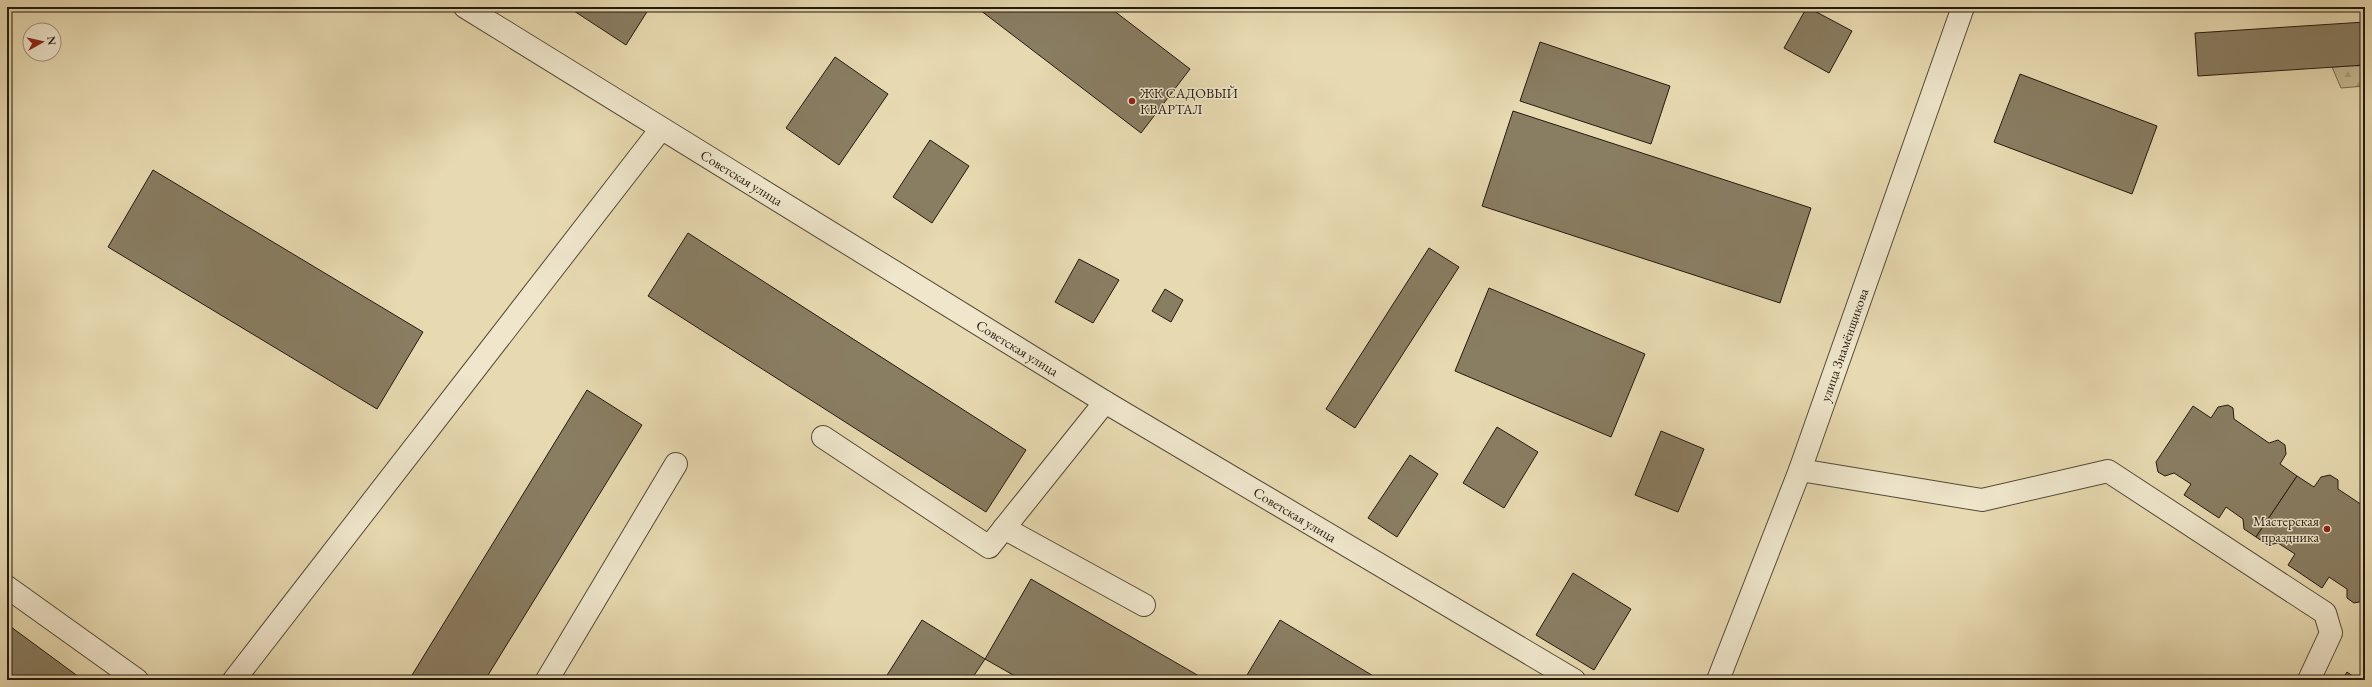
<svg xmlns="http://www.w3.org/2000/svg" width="2372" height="687" font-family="'EB Garamond',serif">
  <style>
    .forest { fill: url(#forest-firs); stroke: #756a51 }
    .building { fill: #897d62; stroke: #241a0e }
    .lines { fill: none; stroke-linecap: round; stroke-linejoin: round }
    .minor-casing { stroke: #554a36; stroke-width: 24 }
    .minor { stroke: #efe6cc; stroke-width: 22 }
    .poi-dot { fill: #8f2418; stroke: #efe6cc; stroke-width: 1.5 }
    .labels { text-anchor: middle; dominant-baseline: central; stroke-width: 3; stroke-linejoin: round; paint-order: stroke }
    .poi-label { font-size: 14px; fill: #241a0e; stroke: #efe6cc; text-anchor: start }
    .street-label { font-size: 14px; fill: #241a0e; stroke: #efe6cc }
  </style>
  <defs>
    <pattern id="forest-firs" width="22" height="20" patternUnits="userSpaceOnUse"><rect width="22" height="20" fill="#c6b994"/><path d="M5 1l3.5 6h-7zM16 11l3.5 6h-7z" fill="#aa9e7e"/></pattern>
  </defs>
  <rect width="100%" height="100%" fill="#e7d9b0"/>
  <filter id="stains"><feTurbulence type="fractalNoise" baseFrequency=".005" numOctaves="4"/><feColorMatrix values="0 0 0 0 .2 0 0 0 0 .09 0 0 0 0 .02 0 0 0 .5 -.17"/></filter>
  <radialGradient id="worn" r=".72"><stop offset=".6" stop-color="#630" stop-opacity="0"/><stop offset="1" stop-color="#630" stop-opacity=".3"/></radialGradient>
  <polygon class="forest" points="2365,65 2365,86 2341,88 2332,67"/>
  <g class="building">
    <polygon points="572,7 650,7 626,45 571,9"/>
    <polygon points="976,7 1109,7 1190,69 1141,133"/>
    <polygon points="1807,7 1852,31 1829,73 1784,48"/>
    <polygon points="2365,22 2365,65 2198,76 2195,33"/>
    <polygon points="1540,42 1670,86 1651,144 1520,101"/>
    <polygon points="835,57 888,94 839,165 786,128"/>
    <polygon points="2020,74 2157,126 2132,194 1994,142"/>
    <polygon points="1513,111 1811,208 1780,303 1482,206"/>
    <polygon points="930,140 969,166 932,223 893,197"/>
    <polygon points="153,170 423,332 377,409 108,247"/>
    <polygon points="688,233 1026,450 986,512 648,296"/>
    <polygon points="1429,248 1459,267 1355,428 1326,409"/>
    <polygon points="1079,259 1119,280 1093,323 1055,302"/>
    <polygon points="1489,288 1645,354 1611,437 1455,371"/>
    <polygon points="1165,289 1183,300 1171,322 1152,311"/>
    <polygon points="587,390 642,425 485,680 409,680"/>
    <polygon points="2228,405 2233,408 2234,419 2269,443 2278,440 2285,445 2286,454 2280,464 2297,476 2256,537 2244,529 2243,519 2226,507 2219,518 2184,495 2191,484 2174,473 2165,476 2158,472 2156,462 2193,406 2211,418 2218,407"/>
    <polygon points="1497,427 1538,452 1504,508 1463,483"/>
    <polygon points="1661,431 1704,449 1678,512 1635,495"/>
    <polygon points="1410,455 1438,474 1397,537 1368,518"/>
    <polygon points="2330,475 2338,480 2338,489 2365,507 2364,601 2354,603 2347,598 2347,589 2329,577 2322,588 2288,565 2295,554 2278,543 2268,545 2256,537 2297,476 2314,487 2321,477"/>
    <polygon points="1573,573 1631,609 1594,670 1536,635"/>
    <polygon points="1031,579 1199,676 1197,680 1022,680 985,659"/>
    <polygon points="922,620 985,659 971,680 884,680"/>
    <polygon points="1280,620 1380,680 1244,680"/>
    <polygon points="7,624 83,680 7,680"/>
    <polygon points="2365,669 2365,680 2342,680 2347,672 2358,680"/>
  </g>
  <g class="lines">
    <defs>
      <g id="minor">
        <path id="s1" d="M465 7 1105 402 1574 680"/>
        <polyline points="823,437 989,547 1105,402"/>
        <polyline points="1800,470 1982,500 2108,471 2325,613 2331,633 2309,680"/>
        <polyline points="1004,528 1144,605"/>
        <polyline points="7,587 137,680"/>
        <polyline points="234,680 661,129"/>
        <polyline points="547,680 676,464"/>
        <path id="s2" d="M1718 680 1800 470 1963 7"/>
      </g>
    </defs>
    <use href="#minor" class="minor-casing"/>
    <use href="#minor" class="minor"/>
  </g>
  <g class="poi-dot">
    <circle cx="1132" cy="101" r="4"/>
    <circle cx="2327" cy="529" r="4"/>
  </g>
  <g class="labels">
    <g class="poi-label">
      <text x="1140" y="93">ЖК САДОВЫЙ<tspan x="1140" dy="16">КВАРТАЛ</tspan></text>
      <text x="2319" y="521" text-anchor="end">Мастерская<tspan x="2319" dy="16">праздника</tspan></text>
    </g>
    <g class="street-label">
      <text stroke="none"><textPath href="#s1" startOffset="325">Советская улица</textPath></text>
      <text stroke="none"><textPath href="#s2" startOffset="358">улица Знамёнщикова</textPath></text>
      <text stroke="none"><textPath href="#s1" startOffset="649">Советская улица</textPath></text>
      <text stroke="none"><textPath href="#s1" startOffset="973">Советская улица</textPath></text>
    </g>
  </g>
  <rect width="2372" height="687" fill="none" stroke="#e7d9b0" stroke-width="24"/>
  <rect x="8" y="8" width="2356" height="671" fill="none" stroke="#241a0e" stroke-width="2"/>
  <rect x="12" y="12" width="2348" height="663" fill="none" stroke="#241a0e"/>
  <g transform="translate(42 42) rotate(82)"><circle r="19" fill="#efe6cc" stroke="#9e9480"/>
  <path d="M0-3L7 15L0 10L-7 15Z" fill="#8f2418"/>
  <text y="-6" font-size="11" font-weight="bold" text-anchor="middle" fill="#241a0e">N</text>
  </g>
  <rect width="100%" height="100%" filter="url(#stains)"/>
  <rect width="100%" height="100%" fill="url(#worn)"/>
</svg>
